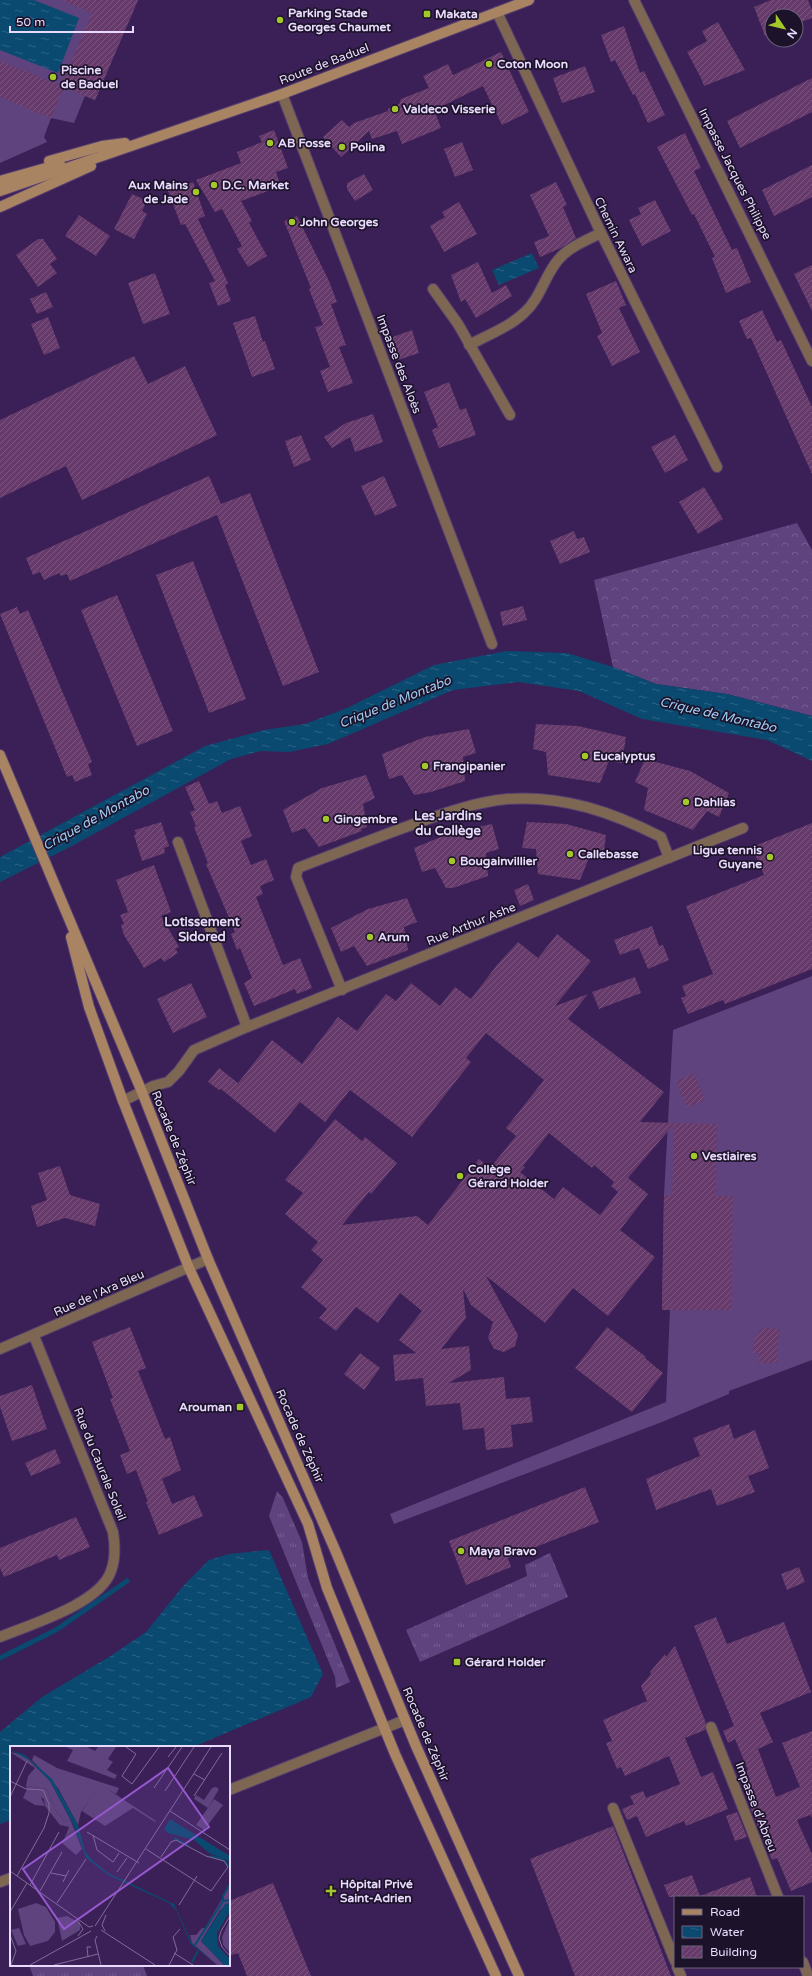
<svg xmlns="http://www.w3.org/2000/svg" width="812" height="1976" font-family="'Varela Round',sans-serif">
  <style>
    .grass { fill: url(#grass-tufts) }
    .forest { fill: url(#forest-crowns) }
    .garden { fill: #5e437e }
    .water { fill: url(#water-ripples) }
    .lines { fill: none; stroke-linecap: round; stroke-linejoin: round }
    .stream { stroke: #0a4970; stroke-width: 5 }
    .building { fill: url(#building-hatch); fill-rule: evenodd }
    .street-casing { stroke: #563e71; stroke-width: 12 }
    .secondary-casing { stroke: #563e71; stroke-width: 12 }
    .street { stroke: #7d6652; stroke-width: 10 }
    .secondary { stroke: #a98463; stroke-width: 10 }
    .poi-dot { fill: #a2c929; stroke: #1c1229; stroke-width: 1.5 }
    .labels { text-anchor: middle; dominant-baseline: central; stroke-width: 3.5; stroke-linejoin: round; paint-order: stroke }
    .poi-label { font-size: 12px; font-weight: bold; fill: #e8dbfd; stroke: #1c1229; text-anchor: start }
    .street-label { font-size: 12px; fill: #e8dbfd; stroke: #1c1229 }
    .water-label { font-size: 13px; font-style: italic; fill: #a0cef4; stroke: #1c1229 }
    .neighbourhood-label { font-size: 13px; font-weight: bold; fill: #e8dbfd; stroke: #1c1229 }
    .inset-river { fill: none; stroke: #0a4970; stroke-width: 2 }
    .inset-road { fill: none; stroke: #806b99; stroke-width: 1 }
    .view { fill: #9658ce; fill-opacity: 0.15; stroke: #9658ce; stroke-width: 2 }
    .inset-edge { fill: none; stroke: #e8dbfd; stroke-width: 2 }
  </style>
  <defs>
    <pattern id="grass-tufts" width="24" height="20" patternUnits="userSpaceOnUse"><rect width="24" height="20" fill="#5e437e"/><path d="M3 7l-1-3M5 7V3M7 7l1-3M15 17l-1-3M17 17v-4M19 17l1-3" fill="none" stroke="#755e91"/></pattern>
    <pattern id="forest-crowns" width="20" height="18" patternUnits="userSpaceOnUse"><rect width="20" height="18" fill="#5e437e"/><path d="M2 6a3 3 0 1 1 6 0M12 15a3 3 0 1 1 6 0" fill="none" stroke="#755e91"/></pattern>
    <pattern id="water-ripples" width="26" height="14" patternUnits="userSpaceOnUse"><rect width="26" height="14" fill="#0a4970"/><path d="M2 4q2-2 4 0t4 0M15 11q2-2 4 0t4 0" fill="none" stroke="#2e6385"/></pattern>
    <pattern id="building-hatch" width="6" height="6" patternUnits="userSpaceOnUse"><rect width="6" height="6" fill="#663a6b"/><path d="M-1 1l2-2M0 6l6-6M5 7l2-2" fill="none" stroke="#7c5681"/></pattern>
  </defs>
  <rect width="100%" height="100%" fill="#3a2056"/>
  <g class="grass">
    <polygon points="277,1491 283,1498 302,1542 308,1578 350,1682 336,1688 335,1677 269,1516"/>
    <polygon points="550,1553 568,1597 420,1662 406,1630 527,1576 525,1565"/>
    <polygon points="29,1965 143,1965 147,1976 33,1976"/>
  </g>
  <polygon class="forest" points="797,523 812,550 812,716 727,694 656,684 613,667 594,580"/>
  <g class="garden">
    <polygon points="0,0 138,0 95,100 85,96 74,123 51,118 44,137 47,142 0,163"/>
    <polygon points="812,976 812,1360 729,1391 729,1394 662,1422 394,1524 390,1514 666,1402 670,1310 662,1310 664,1195 673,1030"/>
  </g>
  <g class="water">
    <polygon points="0,0 34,0 79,18 58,73 0,50"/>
    <polygon points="532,253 539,268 499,285 492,270"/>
    <polygon points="506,651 567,653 613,667 656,684 727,694 812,716 812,761 767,740 642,719 579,691 518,682 453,690 328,744 289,752 261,751 231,759 70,847 0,882 0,857 205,746 264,730 305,724 347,708 434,665"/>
    <polygon points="269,1550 323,1674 311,1697 193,1747 11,1747 11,1820 0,1824 0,1732 42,1697 109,1657 146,1632 184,1585 209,1560 229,1554"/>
  </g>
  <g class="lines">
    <polyline class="stream" points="0,1658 56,1630 127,1581"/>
  </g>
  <g class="building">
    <polygon points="61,0 138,0 95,100 61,86 92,13"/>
    <polygon points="771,0 808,0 812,10 812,18 796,24 796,16 772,16 772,34 765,36 754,7"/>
    <polygon points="718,22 745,70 704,86 701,78 687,52 707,41 702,31"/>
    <polygon points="624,26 640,73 644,71 665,115 648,123 635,94 633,95 615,60 611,62 601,35"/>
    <polygon points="501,52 529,112 502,125 483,86 434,110 441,128 402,144 397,131 372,139 369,131 341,157 323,137 342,120 349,127 354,123 388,111 388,109 399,104 401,99 429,88 423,76 448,64 453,75"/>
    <polygon points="0,61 64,87 51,118 0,97"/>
    <polygon points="585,66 595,92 562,103 553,78"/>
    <polygon points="812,78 812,112 740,148 727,121"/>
    <polygon points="274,130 288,168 276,172 281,186 241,201 252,221 249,223 267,256 248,267 237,249 242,246 222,209 215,212 196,180 241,163 237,152 262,142 259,136"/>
    <polygon points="685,133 701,168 694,171 732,250 737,248 751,282 726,293 712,258 715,257 694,214 692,215 657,147"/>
    <polygon points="462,142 473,170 455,177 444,149"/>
    <polygon points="812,165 812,197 774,216 762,190"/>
    <polygon points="364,174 373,190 355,201 347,189 347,183"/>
    <polygon points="193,182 205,216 198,219 228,283 225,285 231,301 218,306 209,283 215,281 185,224 181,225 168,191"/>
    <polygon points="556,182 567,205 563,207 576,238 561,248 540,257 534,242 549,236 530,195"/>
    <polygon points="132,194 147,201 142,211 147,214 134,239 114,229"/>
    <polygon points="655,200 671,231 642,246 629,220 641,214 638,208"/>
    <polygon points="459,202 477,234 444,252 430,226 445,217 442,212"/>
    <polygon points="79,215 110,236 96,256 65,236"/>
    <polygon points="297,216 329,281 337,302 331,304 346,345 339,347 353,383 328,392 320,371 330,367 315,327 323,325 309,289 311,288 284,221"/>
    <polygon points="38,239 43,239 57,259 50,264 57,273 38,287 16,255"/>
    <polygon points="478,262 492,293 506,285 512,296 476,318 465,299 461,302 451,275"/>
    <polygon points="812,265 812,311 794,274"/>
    <polygon points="155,273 170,314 143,324 128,283"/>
    <polygon points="616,281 626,305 619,308 640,352 612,366 597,336 602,333 586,294"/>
    <polygon points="46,292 53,307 37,314 30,299"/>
    <polygon points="762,310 777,342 781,340 812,407 812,474 751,338 747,339 739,321"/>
    <polygon points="255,316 263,342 265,341 275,369 252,377 233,323"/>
    <polygon points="48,317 60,348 44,355 31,324"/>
    <polygon points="412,330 419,353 398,360 390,338"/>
    <polygon points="134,356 148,384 185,366 217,435 82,500 66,466 0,498 0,420"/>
    <polygon points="449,382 460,410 466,408 476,435 439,448 432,430 438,427 424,392"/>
    <polygon points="373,414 383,442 355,452 350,437 332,448 324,437 346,423"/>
    <polygon points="301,435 311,460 294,467 285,441"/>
    <polygon points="675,435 688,460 665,473 651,447"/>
    <polygon points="209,476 221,504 250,493 319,672 283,686 217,515 70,581 67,574 61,576 59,573 44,580 40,572 33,575 26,558"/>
    <polygon points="384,476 397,506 375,516 361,486"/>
    <polygon points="704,487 723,519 698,534 679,502"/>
    <polygon points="574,531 577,539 584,537 590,552 560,564 550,541"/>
    <polygon points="193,561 246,699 209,713 156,575"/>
    <polygon points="117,595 173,731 137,746 81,610"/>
    <polygon points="523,606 527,620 503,626 500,612"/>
    <polygon points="17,607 20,614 28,610 92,762 88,764 92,775 75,782 72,775 67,777 0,614"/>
    <polygon points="536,724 578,726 626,737 622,763 609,761 600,783 548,775 546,752 533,749"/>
    <polygon points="469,729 476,753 463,757 465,781 431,792 414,795 402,775 389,779 382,754 425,737"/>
    <polygon points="645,759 690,771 729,793 719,817 707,811 693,830 644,810 648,788 635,782"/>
    <polygon points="366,775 375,798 363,804 367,827 361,829 362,831 319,847 305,828 292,833 283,810 322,788"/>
    <polygon points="199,781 209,804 217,801 222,813 240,806 252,836 241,841 251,865 266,859 274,880 260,886 263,894 256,897 283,965 300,958 312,988 297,994 295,989 254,1006 244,983 252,978 240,948 237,950 231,934 235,932 206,864 208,863 194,827 196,826 190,812 195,810 185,787"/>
    <polygon points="161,822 169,846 164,848 165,853 142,861 134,835 136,834 135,830"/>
    <polygon points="527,822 566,824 606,835 603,860 589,858 580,880 538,874 536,849 522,848"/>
    <polygon points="812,823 812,969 725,1004 723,1000 688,1014 681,998 686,996 682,986 713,974 686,906 764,875 752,847"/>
    <polygon points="492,824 499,849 486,853 488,876 453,888 446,888 435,868 422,872 414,848 453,832"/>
    <polygon points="154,865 171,912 161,916 179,947 175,949 178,953 164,962 161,958 144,968 124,935 121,925 124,924 120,915 128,912 116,880"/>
    <polygon points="528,884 534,900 520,906 514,890"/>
    <polygon points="407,898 417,922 404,927 408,950 367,966 354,946 341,952 331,928 368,909"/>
    <polygon points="652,926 659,946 663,945 669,960 648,969 639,948 620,955 614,940"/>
    <path d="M557 934 591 961 555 1006 588 994 568 1019 664 1092 640 1122 717 1124 715 1196H733L731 1310H662L664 1195H672L674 1124 628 1178 648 1194 620 1230 655 1257 608 1316 573 1288 545 1323 486 1276 518 1335 515 1346 504 1352 494 1349 488 1338 493 1322 471 1305 463 1289 466 1318 441 1349 469 1346 471 1370 449 1383 504 1377 506 1399 530 1397 533 1422 511 1425 513 1447 486 1450 484 1428 463 1430 460 1403 426 1406 423 1378 395 1381 393 1355 416 1353 399 1340 422 1311 400 1293 378 1323 356 1307 336 1331 319 1318 327 1309 301 1287 323 1260 311 1250 318 1242 285 1214 303 1193 285 1180 335 1119 362 1141 365 1137 397 1163 371 1194 369 1192 342 1225 417 1216 428 1225 479 1159 490 1168 516 1136 506 1128 544 1080 486 1033 466 1058 471 1062 412 1137 350 1090 325 1122 300 1102 275 1133 221 1089 219 1090 208 1082 219 1068 238 1083 272 1040 302 1064 338 1017 357 1031 386 994 396 1001 411 983 440 1006 455 987 471 999 497 965 518 942 538 958ZM549 1133 592 1168 594 1165 614 1182 611 1186 618 1192 600 1215 563 1187 554 1199 520 1172 525 1167 523 1166Z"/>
    <polygon points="635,977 641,993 599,1009 592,992"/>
    <polygon points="191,983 207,1017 173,1033 157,999"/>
    <polygon points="694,1073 705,1100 687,1107 676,1081"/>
    <polygon points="60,1166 70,1195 100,1204 95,1226 65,1218 37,1227 31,1206 47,1200 38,1173"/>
    <polygon points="130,1327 146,1368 138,1371 165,1439 170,1437 181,1470 162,1479 172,1504 194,1495 203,1516 159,1535 146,1502 148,1502 136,1470 127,1474 120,1455 130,1451 110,1399 113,1398 92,1342"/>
    <polygon points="607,1327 646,1357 645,1358 663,1373 632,1412 575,1368"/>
    <polygon points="762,1328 779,1329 777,1363 759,1363 759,1353 753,1353 754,1339"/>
    <polygon points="360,1353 380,1368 364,1390 344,1374"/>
    <polygon points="32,1385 47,1429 12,1441 0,1407 0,1396"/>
    <polygon points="729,1424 734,1439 755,1430 769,1468 748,1476 755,1492 717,1506 711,1489 656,1510 646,1479 700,1456 693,1438"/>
    <polygon points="55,1449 61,1463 31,1476 25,1463"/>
    <polygon points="585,1487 599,1522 508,1558 511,1567 466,1585 449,1541"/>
    <polygon points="76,1517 90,1547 59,1560 57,1555 4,1577 0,1568 0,1548"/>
    <polygon points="799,1567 805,1582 787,1590 781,1574"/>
    <polygon points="716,1617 727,1644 784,1622 811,1692 760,1713 773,1742 758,1749 776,1797 800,1787 782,1743 812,1731 812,1817 810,1815 797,1820 812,1854 812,1882 791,1891 777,1858 772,1860 750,1807 755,1805 742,1772 748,1770 735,1739 728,1743 723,1731 734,1726 694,1626"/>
    <polygon points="675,1646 706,1723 705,1730 685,1738 701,1777 713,1772 728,1809 686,1826 684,1821 646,1837 637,1816 627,1820 622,1809 634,1804 630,1796 643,1791 646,1798 680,1784 669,1756 625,1776 621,1767 617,1769 606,1743 612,1741 603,1720 647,1701 641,1686 651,1674 650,1672 665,1654 666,1657"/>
    <polygon points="737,1812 747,1837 735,1841 726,1816"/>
    <polygon points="613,1826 671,1976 575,1976 530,1859"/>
    <polygon points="692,1875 700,1896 750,1877 757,1897 669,1897 664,1885"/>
    <polygon points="273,1883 311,1976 247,1976 238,1953 229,1956 229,1901"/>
  </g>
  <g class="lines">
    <defs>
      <g id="street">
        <polyline points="634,0 812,361"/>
        <polyline points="497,12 601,233 717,467"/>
        <polyline points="282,94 492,644"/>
        <polyline points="433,289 458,324 510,415"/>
        <path d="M469 345C488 335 509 327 524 313 541 298 545 274 559 259 569 247 587 240 601 233"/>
        <polyline points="178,842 247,1027"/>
        <path d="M342 990 296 877 298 868C337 853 375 838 414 824 445 813 475 802 507 799 563 795 612 812 661 837L669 858"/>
        <polyline points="123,1101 153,1086 168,1082 179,1071 194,1050 247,1027 743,828"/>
        <polyline points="0,1349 208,1259"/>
        <path d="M0 1637C31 1624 100 1604 111 1571 116 1558 115 1545 113 1532L34 1336"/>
        <polyline points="711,1727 778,1897"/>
        <polyline points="229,1790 405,1720"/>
        <polyline points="613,1808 675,1961"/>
        <polyline points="0,1882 11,1878"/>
        <polyline points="803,1962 808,1976"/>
        <polyline points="677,1967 681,1976"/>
      </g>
      <g id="secondary">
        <polyline points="49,161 102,146 125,143"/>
        <polyline points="0,181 60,164"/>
        <polyline points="0,191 282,94 529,0"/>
        <polyline points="0,207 91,166"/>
        <polyline points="0,755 142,1092 208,1259 336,1552 416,1746 519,1976"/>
        <polyline points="71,937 89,1007 123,1101 189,1268 308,1524 327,1588 395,1754 496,1976"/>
      </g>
    </defs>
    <use href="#street" class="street-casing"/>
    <use href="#secondary" class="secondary-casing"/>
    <use href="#street" class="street"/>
    <use href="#secondary" class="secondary"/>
  </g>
  <g class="poi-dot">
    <rect x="423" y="10" width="8" height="8" rx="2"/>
    <circle cx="280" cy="20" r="4"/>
    <circle cx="489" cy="64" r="4"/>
    <circle cx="53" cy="77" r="4"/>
    <circle cx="395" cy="109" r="4"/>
    <circle cx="270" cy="143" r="4"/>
    <circle cx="342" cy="147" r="4"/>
    <circle cx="214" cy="185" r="4"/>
    <circle cx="196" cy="192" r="4"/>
    <circle cx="292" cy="222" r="4"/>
    <circle cx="585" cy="756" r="4"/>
    <circle cx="425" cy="766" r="4"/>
    <circle cx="686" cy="802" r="4"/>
    <circle cx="326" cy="819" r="4"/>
    <circle cx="570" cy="854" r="4"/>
    <circle cx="770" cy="857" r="4"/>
    <circle cx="452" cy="861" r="4"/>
    <circle cx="370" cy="937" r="4"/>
    <circle cx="694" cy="1156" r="4"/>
    <circle cx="460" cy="1176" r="4"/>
    <rect x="236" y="1403" width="8" height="8" rx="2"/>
    <circle cx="461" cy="1551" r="4"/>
    <rect x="453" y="1658" width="8" height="8" rx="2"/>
    <path d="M329 1885h4v4h4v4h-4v4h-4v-4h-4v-4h4z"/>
  </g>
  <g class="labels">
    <g class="poi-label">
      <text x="288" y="13">Parking Stade<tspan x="288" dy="14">Georges Chaumet</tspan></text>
      <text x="435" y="14">Makata</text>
      <text x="497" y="64">Coton Moon</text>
      <text x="61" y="70">Piscine<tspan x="61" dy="14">de Baduel</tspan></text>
      <text x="403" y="109">Valdeco Visserie</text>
      <text x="278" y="143">AB Fosse</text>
      <text x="350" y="147">Polina</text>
      <text x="188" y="185" text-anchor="end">Aux Mains<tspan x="188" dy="14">de Jade</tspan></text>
      <text x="222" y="185">D.C. Market</text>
      <text x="300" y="222">John Georges</text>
      <text x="593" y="756">Eucalyptus</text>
      <text x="433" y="766">Frangipanier</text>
      <text x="694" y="802">Dahlias</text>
      <text x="334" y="819">Gingembre</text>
      <text x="762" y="850" text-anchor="end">Ligue tennis<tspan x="762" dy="14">Guyane</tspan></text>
      <text x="578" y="854">Callebasse</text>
      <text x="460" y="861">Bougainvillier</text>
      <text x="378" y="937">Arum</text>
      <text x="702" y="1156">Vestiaires</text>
      <text x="468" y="1169">Collège<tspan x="468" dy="14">Gérard Holder</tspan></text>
      <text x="232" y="1407" text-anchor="end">Arouman</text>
      <text x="469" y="1551">Maya Bravo</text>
      <text x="465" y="1662">Gérard Holder</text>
      <text x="340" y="1884">Hôpital Privé<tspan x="340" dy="14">Saint-Adrien</tspan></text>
    </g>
    <g class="street-label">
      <text transform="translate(324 64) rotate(-21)">Route de Baduel</text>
      <text transform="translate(735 174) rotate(63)">Impasse Jacques Philippe</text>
      <text transform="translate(616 235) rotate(64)">Chemin Awara</text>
      <text transform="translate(399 364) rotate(69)">Impasse des Aloès</text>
      <text transform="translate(471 924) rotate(-22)">Rue Arthur Ashe</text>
      <text transform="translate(174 1138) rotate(68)">Rocade de Zéphir</text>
      <text transform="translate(99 1293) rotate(-24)">Rue de l'Ara Bleu</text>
      <text transform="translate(300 1436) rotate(66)">Rocade de Zéphir</text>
      <text transform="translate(100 1464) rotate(68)">Rue du Caurale Soleil</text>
      <text transform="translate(426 1734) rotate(67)">Rocade de Zéphir</text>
      <text transform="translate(756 1807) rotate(69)">Impasse d'Abreu</text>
    </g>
    <g class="water-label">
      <text transform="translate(395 702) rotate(-22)">Crique de Montabo</text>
      <text transform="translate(718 715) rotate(13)">Crique de Montabo</text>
      <text transform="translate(96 818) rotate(-29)">Crique de Montabo</text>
    </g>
    <g class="neighbourhood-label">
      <text x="448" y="816">Les Jardins<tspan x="448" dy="15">du Collège</tspan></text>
      <text x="202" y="922">Lotissement<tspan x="202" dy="15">Sidored</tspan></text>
    </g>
  </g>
  <g transform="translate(10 1746)">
    <rect width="220" height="220" fill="#3a2056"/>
    <path d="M16 40 37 43 46 65 55 76 60 73 65 85 56 89 59 81 50 79 35 60 34 53 17 43ZM204 53 213 59 194 84 186 79ZM220 139V157L210 164 191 195 214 219H207L182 197 180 189H186L192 182H195ZM220 173V207L213 199 212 191Z" fill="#5e437e"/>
    <path d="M56 1H77L85 5 88 1H106L98 13 103 16 97 24 107 29 105 33 57 15 63 4ZM0 6 9 8 19 14 40 35 60 73 55 76 46 65 37 43 16 40 18 30 25 22ZM24 9 47 22 109 42 106 48 90 39 71 66 68 79 48 42 22 14ZM206 41 209 43 198 62 184 53 186 49 194 54 202 42ZM17 43 28 45 35 60 25 59 13 52ZM65 85 72 103 66 109 52 97 56 89Z" fill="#5e437e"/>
    <path d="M90 38 146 75 145 76 123 62 95 80 72 65ZM26 157 36 161 45 176V186L38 195 20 200 14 189 8 163ZM57 170 70 177V184L52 195 47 172ZM9 182 16 198 8 200 1 184Z" fill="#5e437e"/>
    <path d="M0 4 15 9 42 33 68 79 75 105 82 114 98 127 164 158 182 197 207 219 181 198 166 164 159 157 98 129 76 112 64 80 40 35 19 14ZM160 73 220 110V115L199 107 184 94 158 87 154 83ZM220 157V165L207 187 208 200 220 213V219H214L191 195 215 158Z" fill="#0a4970"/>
    <path class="inset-river" d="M164 92 179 100M200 110 213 113 220 121M213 155V150L220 138M185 199 213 155 220 154M182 216 188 205"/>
    <path class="inset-road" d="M116 1 126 8 112 30 122 38 149 1M158 11 166 1M193 13 201 1M184 28 195 34M0 35 16 43 33 44 39 58V67L34 82 7 130M144 42 172 1M155 45 184 1M184 50 212 7M0 51 17 15M160 65 220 104M77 86 129 117M83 89 87 104 103 116 109 107M136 103 201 145 218 121 214 115 196 110 166 94 161 96 151 111M0 125 79 181 83 180M107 126 117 112M41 127 56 130M53 136 59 124M20 139 49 86M30 145 52 106M47 157 76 113M169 159 187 130M0 166 17 137M220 170 211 185 209 192 212 201 220 210M85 180 194 12M91 184 145 219M95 185 92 179 96 169M0 189 6 205 1 219M68 190 73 183 68 175M87 190 85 194 91 219M164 207 183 219M78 211 77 201H81M20 219 81 185M44 219 88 208M159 219 167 204 163 191 170 183"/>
    <path class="view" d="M158 22 199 81 54 183 13 123Z"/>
    <rect width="220" height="220" class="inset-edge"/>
  </g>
  <rect x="674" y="1896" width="130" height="72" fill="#1c1229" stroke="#6e627e"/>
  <rect x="682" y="1909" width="20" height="6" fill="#a98463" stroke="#6e627e"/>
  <text x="710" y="1916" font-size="12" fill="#e8dbfd">Road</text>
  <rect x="682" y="1926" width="20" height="12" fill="url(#water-ripples)" stroke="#6e627e"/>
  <text x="710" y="1936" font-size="12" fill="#e8dbfd">Water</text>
  <rect x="682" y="1946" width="20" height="12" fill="url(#building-hatch)" stroke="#6e627e"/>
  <text x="710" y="1956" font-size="12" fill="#e8dbfd">Building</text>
  <g transform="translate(784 28) rotate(125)"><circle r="19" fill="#1c1229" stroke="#6e627e"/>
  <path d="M0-3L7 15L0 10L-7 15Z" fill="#a2c929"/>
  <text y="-6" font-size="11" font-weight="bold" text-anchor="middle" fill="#e8dbfd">N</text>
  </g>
  <path d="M10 26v6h123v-6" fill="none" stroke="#e8dbfd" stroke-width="2"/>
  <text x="16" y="26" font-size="12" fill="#e8dbfd" stroke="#1c1229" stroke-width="3" paint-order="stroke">50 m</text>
</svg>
